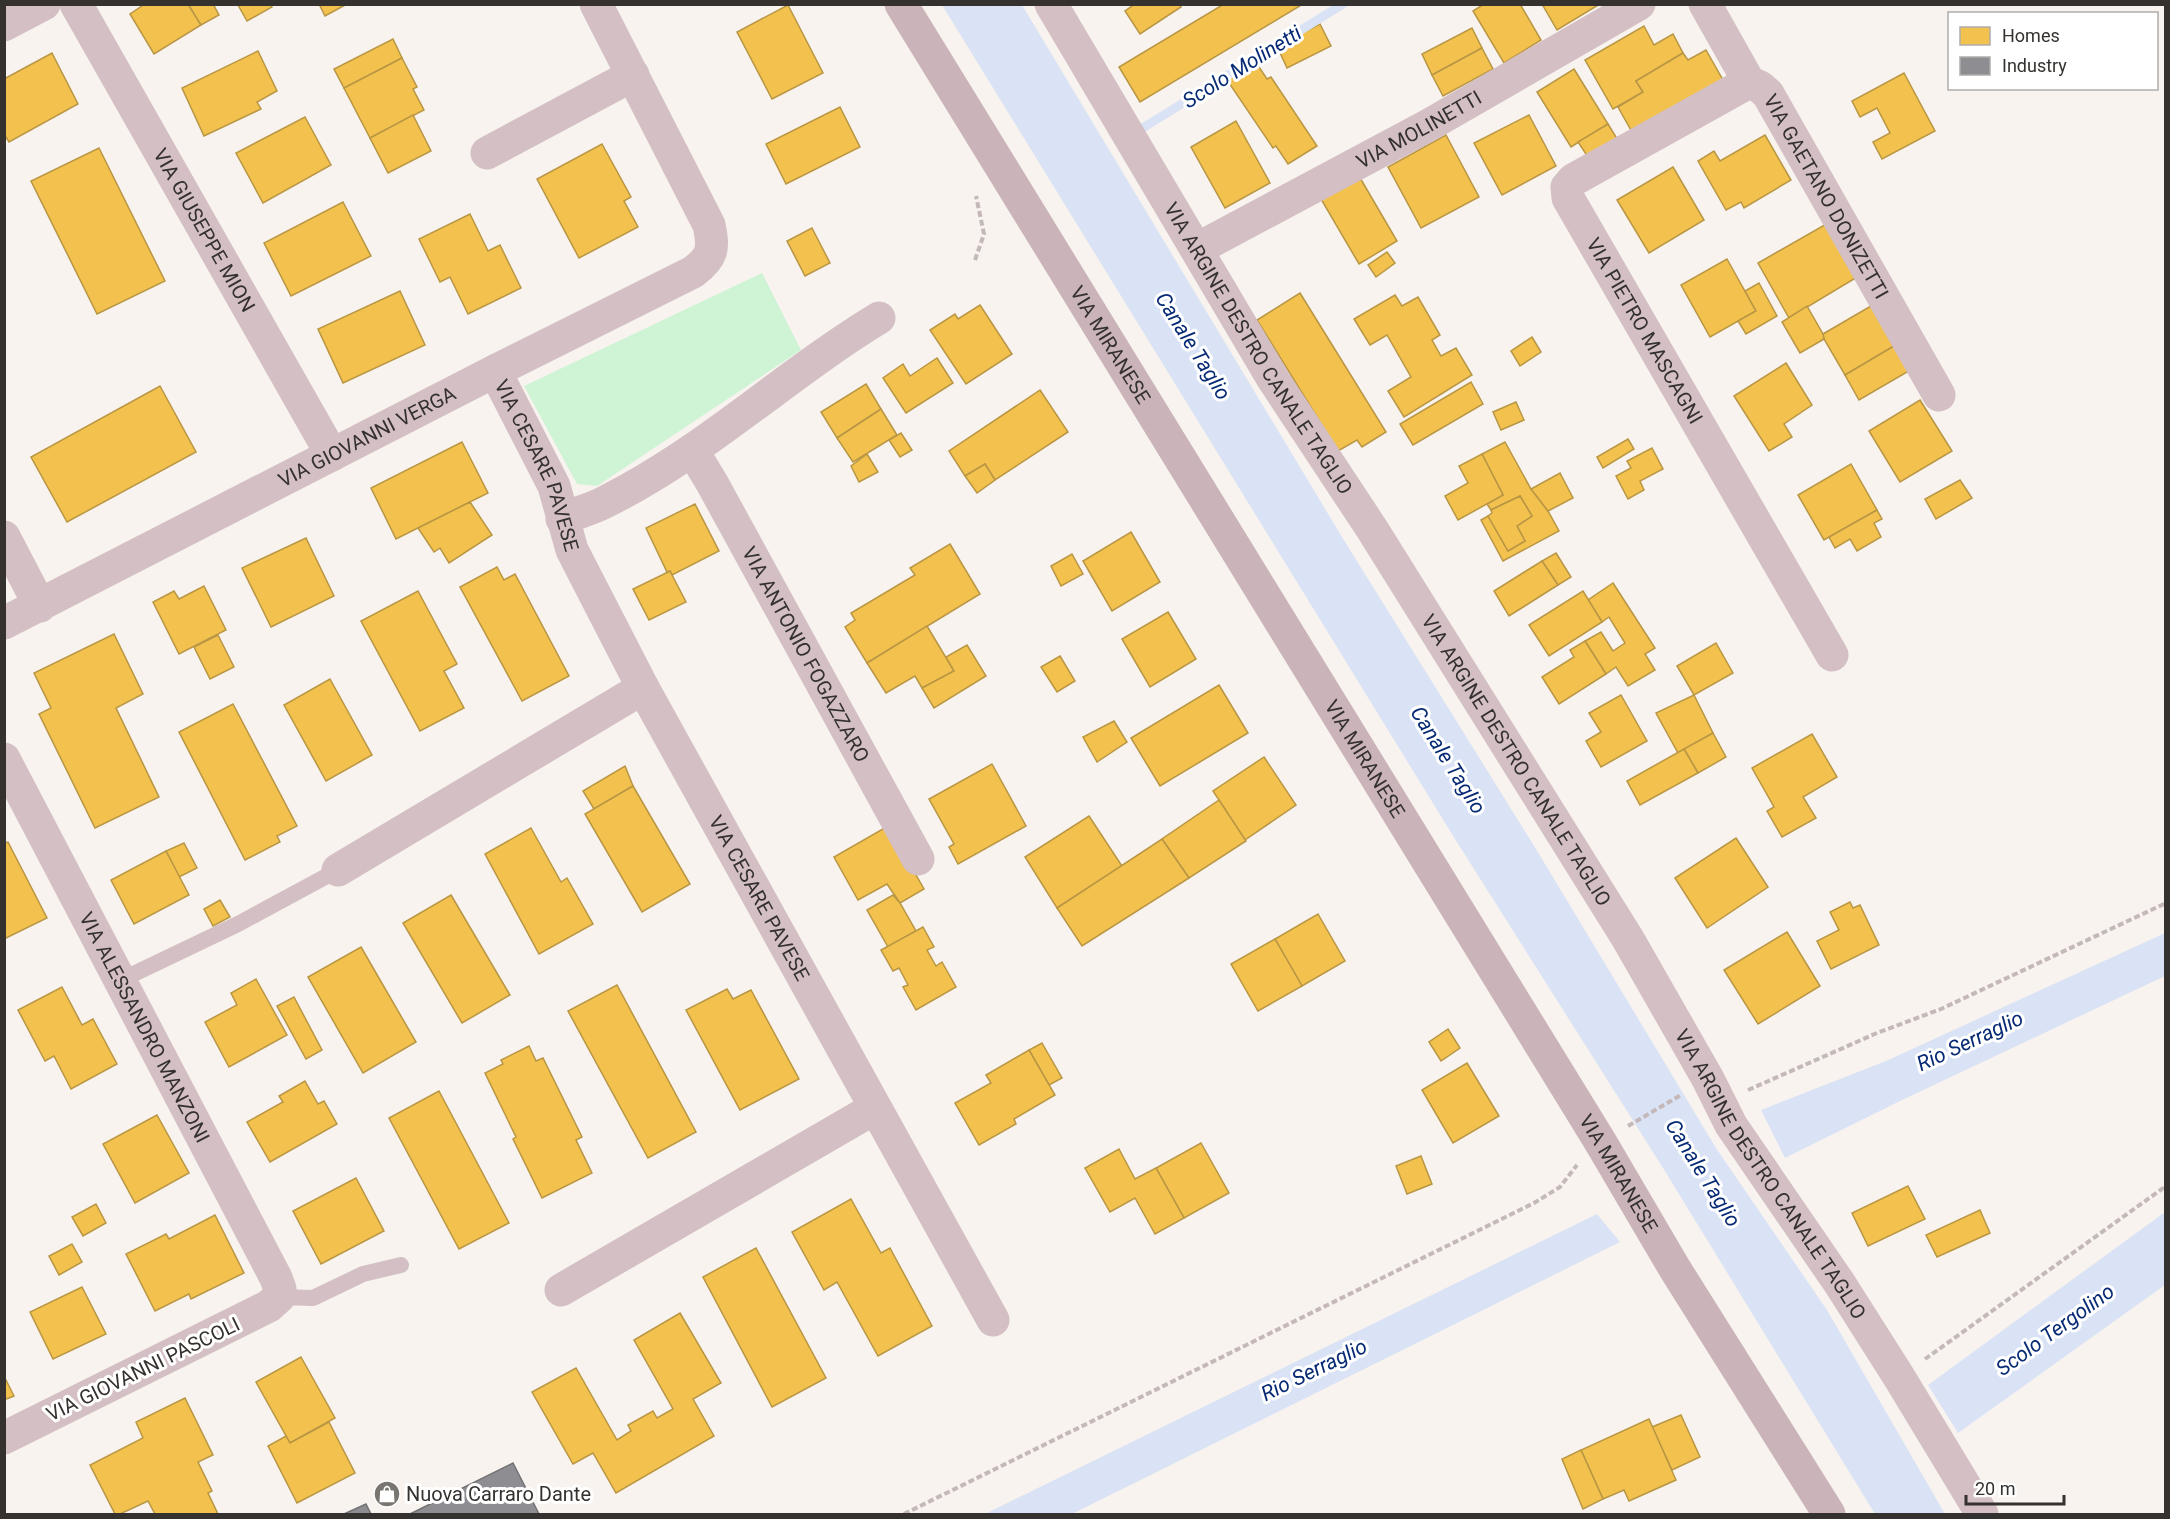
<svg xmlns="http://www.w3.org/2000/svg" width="2170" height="1519" font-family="Roboto,sans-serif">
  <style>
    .green { fill: #cef4d5 }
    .water { fill: #dae3f5 }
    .homes { fill: #f2c14e; stroke: #b99644; stroke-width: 1.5 }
    .industry { fill: #8d8d92; stroke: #727174; stroke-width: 1.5 }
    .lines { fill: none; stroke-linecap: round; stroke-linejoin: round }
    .stream { stroke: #dae3f5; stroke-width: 9 }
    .path { stroke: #c4b8b9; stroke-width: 4; stroke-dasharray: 6 3; stroke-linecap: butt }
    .lane { stroke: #d3bfc4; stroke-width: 16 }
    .street { stroke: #d3bfc4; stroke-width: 33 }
    .secondary { stroke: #cab4b9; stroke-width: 33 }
    .labels { text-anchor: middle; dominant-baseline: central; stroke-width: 6; stroke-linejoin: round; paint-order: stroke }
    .street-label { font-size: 20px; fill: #34312e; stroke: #fff }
    .poi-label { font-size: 20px; fill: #34312e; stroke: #fff; text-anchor: start }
    .water-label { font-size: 21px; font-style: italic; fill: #062a74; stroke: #fff }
  </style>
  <rect width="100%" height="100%" fill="#f8f3ee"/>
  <polygon class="green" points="762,273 801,350 597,486 577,484 524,386"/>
  <g class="water">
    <polygon points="942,5 1022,5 1342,537 1536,849 1716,1148 1827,1310 1945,1514 1875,1514 1663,1168 1455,839"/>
    <polygon points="2165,933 2165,976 1900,1101 1785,1158 1761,1110 1886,1061"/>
    <polygon points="2165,1212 2165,1285 1958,1433 1928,1385"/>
    <polygon points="1597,1214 1620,1242 1072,1514 985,1514"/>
  </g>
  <g class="homes">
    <polygon points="145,4 188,4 201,25 154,54 130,14"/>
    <polygon points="188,4 213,4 219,15 201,25"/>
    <polygon points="271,4 272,7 247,21 238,5"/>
    <polygon points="319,4 347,4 325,16"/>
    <polygon points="1135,4 1179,4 1181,7 1140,34 1125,11"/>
    <polygon points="1224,4 1303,4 1140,102 1119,67"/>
    <polygon points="1484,4 1520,4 1541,40 1504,63 1473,11"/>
    <polygon points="1542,4 1600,4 1557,30"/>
    <polygon points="788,5 823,73 772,99 737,32"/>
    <polygon points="1320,24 1331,46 1287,68 1277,46"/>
    <polygon points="1644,26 1654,45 1673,34 1683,53 1636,81 1643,92 1613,109 1585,60"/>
    <polygon points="1472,28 1482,48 1432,75 1422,54"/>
    <polygon points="393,39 402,58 344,88 334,69"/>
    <polygon points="1482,48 1493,69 1443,96 1432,75"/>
    <polygon points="1706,50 1723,80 1632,132 1618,107 1643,92 1636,81 1683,53 1688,60"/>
    <polygon points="258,51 277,91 257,102 261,109 204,136 182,88"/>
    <polygon points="52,53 78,104 9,142 4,134 4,79"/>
    <polygon points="402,58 417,87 413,89 424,110 370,138 344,88"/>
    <polygon points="1255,61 1267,79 1271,77 1317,146 1288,164 1276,146 1273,148 1227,80"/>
    <polygon points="1574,69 1608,124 1571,147 1537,92"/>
    <polygon points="1904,73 1935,131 1882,159 1873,142 1890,133 1877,108 1860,117 1852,101"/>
    <polygon points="840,107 860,147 786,184 766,144"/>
    <polygon points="413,115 431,151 388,173 370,138"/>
    <polygon points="1529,115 1556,166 1502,195 1474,143"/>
    <polygon points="305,117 331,165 263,203 236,153"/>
    <polygon points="1236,121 1270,183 1225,208 1191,147"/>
    <polygon points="1608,124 1619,142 1590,160 1578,142"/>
    <polygon points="1446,135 1479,197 1421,228 1388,167"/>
    <polygon points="1765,135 1791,180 1744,208 1741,202 1726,210 1698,161 1714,151 1720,161"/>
    <polygon points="602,144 631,197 624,201 638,227 579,258 537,179"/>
    <polygon points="99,148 165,281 97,314 31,181"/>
    <polygon points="1673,167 1704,220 1649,253 1617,200"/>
    <polygon points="1359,176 1397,241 1359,264 1321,199"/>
    <polygon points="343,202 371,256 291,296 264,243"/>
    <polygon points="470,214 488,251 500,245 521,288 468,314 450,277 440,282 419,239"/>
    <polygon points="1828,223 1859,276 1789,318 1758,263"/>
    <polygon points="812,228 830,263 805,276 787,241"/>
    <polygon points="1387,252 1395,263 1376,277 1368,265"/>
    <polygon points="1727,259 1756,311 1710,337 1681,285"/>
    <polygon points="1759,283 1777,316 1746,334 1738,321 1756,311 1745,291"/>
    <polygon points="400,291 425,345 343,383 318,329"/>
    <polygon points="1300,293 1386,432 1362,447 1357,440 1338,451 1257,320"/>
    <polygon points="1395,295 1402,306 1418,297 1440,335 1432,340 1441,356 1456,348 1472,375 1404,417 1388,391 1411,377 1387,335 1370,345 1354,319"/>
    <polygon points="1876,303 1899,343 1845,375 1824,339 1823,334"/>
    <polygon points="980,305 1012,354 966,384 930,330 955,314 958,319"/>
    <polygon points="1807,306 1823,334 1824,339 1800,353 1782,322"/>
    <polygon points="1532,337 1541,352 1520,366 1511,351"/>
    <polygon points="1899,343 1914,368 1859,400 1845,375"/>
    <polygon points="937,358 953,383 906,413 883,378 903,364 910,376"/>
    <polygon points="1786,363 1812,405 1784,424 1792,437 1769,451 1734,396"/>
    <polygon points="1471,382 1483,404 1413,445 1400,424"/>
    <polygon points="866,384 881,409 837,438 821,412"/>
    <polygon points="160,386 196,452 67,522 31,457"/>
    <polygon points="1040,390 1068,432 995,480 985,464 965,476 949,451"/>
    <polygon points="1920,400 1952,451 1900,482 1869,431"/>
    <polygon points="1516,402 1524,420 1501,430 1493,412"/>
    <polygon points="881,409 897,435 853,462 837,438"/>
    <polygon points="901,433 912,450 900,457 889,440"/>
    <polygon points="1628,439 1634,449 1603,468 1597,457"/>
    <polygon points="462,442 488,493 396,539 371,488"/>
    <polygon points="1505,442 1531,489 1548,511 1559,531 1503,561 1481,520 1488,516 1508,551 1525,541 1517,526 1532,516 1520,496 1491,510 1487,504 1503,495 1482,454"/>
    <polygon points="1652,448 1663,469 1640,481 1644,490 1628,499 1616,476 1631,468 1627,461"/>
    <polygon points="867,454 878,472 859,482 851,466"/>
    <polygon points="1482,454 1503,495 1458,520 1445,496 1468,483 1459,466"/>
    <polygon points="985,464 995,480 977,493 965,476"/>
    <polygon points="1851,464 1877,510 1824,540 1798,495"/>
    <polygon points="1560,473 1573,498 1548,511 1531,489"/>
    <polygon points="1960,480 1972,498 1936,519 1925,499"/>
    <polygon points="1520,496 1532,516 1517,526 1525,541 1508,551 1488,516 1492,513 1491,510"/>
    <polygon points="470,502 492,535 449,563 440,548 434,552 418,528"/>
    <polygon points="695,504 719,551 672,575 670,571 667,572 646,528"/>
    <polygon points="1877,510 1882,519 1874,523 1881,537 1857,551 1850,539 1835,548 1829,537"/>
    <polygon points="1131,532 1160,582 1112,611 1083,561"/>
    <polygon points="306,538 334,596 271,627 242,568"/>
    <polygon points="950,544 980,594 867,663 845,627 855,620 851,613 915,575 910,568"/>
    <polygon points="1556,553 1571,577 1558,585 1542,561"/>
    <polygon points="1072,554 1083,574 1061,586 1051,566"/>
    <polygon points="1542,561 1558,585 1509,616 1494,591"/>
    <polygon points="497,567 504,580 515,574 569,676 522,701 460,587"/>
    <polygon points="670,571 686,602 649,620 633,589"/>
    <polygon points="1613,583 1655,648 1645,654 1655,670 1628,686 1616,667 1606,674 1585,641 1601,632 1613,651 1625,643 1609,617 1602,622 1588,600"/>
    <polygon points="204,586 226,630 179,654 153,602 174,591 179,599"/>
    <polygon points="418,591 457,664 444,671 464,708 420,731 361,621"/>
    <polygon points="1583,591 1602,622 1549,656 1529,625"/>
    <polygon points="1168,612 1196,659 1150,687 1122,639"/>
    <polygon points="927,626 954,671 922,688 915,676 886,693 867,663"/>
    <polygon points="114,634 143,694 116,708 159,797 95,828 39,714 51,708 34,673"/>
    <polygon points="218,635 234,667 210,679 194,647"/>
    <polygon points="1585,641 1606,674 1559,704 1542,677 1574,657 1570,650"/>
    <polygon points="1716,643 1733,673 1694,695 1677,666"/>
    <polygon points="967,645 986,676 934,708 922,688 954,671 946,657"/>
    <polygon points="1060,656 1075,681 1057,692 1041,667"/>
    <polygon points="330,679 372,755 326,781 284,705"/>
    <polygon points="1219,685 1248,733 1160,786 1131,738"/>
    <polygon points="1621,695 1647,741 1601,767 1586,741 1601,732 1589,713"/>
    <polygon points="1694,695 1713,733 1678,753 1656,713"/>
    <polygon points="233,704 297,826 277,836 280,842 245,860 179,732"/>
    <polygon points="1114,721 1127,742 1097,762 1083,737"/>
    <polygon points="1713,733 1726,757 1698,773 1684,749"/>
    <polygon points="1812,734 1837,777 1803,797 1816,818 1782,837 1767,811 1774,807 1752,768"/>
    <polygon points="1684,749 1698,773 1640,805 1627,781"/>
    <polygon points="1264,757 1296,805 1245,840 1213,791"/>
    <polygon points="992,764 1026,826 958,864 949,847 954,844 929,799"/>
    <polygon points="625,766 633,786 594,809 583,791"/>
    <polygon points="633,786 690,884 642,912 585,814"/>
    <polygon points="1219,800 1246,841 1189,878 1162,839"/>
    <polygon points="1089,816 1122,866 1057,908 1025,857"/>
    <polygon points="888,826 924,889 900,903 887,884 858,900 834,857"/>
    <polygon points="531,828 561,882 567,878 593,924 539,954 485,854"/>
    <polygon points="1736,838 1768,887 1707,928 1675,878"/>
    <polygon points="1162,839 1189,878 1082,946 1057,908"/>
    <polygon points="8,842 47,918 4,939 4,843"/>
    <polygon points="184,843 197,868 179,877 166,851"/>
    <polygon points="166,851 189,895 134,924 111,880"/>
    <polygon points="451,895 510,995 462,1023 403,923"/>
    <polygon points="893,895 900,903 916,931 888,947 867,910"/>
    <polygon points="220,900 230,917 213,926 204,909"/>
    <polygon points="1850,902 1853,908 1860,905 1879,945 1831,969 1817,941 1839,930 1830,912"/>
    <polygon points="1318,914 1345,961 1302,986 1275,939"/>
    <polygon points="923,927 934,947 927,950 936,966 942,962 956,987 916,1010 903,987 908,985 899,968 893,971 881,950"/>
    <polygon points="1787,932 1820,986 1758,1024 1724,970"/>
    <polygon points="1275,939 1302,986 1258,1011 1231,964"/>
    <polygon points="361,947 416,1042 363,1073 308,977"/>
    <polygon points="256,979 287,1035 229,1067 205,1022 237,1005 231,993"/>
    <polygon points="617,985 696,1132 648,1158 568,1011"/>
    <polygon points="62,987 82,1025 93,1019 117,1064 71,1089 54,1056 45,1061 18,1010"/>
    <polygon points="727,989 733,999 751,990 799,1079 740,1110 686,1010"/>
    <polygon points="294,997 322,1050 306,1059 277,1006"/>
    <polygon points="1448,1029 1460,1048 1441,1061 1429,1042"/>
    <polygon points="1042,1043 1062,1078 1049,1085 1029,1050"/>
    <polygon points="529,1046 536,1061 543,1058 582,1137 576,1140 592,1173 542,1198 513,1139 516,1137 485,1073 503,1064 501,1060"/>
    <polygon points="1029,1050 1055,1095 1014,1119 1016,1124 979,1145 955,1103 991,1083 986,1075"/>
    <polygon points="1467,1063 1499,1116 1453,1143 1422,1090"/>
    <polygon points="305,1081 318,1104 324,1101 337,1124 270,1162 247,1122 283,1102 279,1096"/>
    <polygon points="439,1091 509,1223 459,1249 389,1118"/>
    <polygon points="157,1115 189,1173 135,1203 103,1144"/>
    <polygon points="1201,1143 1229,1193 1184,1218 1156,1168"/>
    <polygon points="1119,1149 1135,1179 1156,1168 1184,1218 1155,1234 1135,1198 1110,1212 1085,1168"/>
    <polygon points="1421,1156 1432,1184 1407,1194 1396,1166"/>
    <polygon points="356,1178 384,1231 321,1264 293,1211"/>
    <polygon points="1908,1186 1925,1219 1868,1246 1852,1213"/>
    <polygon points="851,1199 881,1253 890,1248 932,1326 878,1356 837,1282 824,1290 792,1232"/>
    <polygon points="96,1204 106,1223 83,1236 72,1217"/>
    <polygon points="1980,1210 1990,1233 1937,1257 1926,1235"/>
    <polygon points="215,1215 244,1273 191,1299 189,1294 155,1311 126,1254 166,1234 169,1239"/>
    <polygon points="72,1244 82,1262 59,1275 49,1256"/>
    <polygon points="756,1248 826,1378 772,1407 703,1277"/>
    <polygon points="82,1287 106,1334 53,1359 30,1312"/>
    <polygon points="680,1313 721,1383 693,1399 714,1436 616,1493 593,1453 573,1464 532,1392 576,1368 617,1440 631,1431 628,1425 653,1411 657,1418 673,1409 634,1340"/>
    <polygon points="301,1357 335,1418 290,1443 256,1382"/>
    <polygon points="4,1376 14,1396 4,1400"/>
    <polygon points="185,1398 213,1455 198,1462 212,1491 208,1493 218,1514 155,1514 148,1501 120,1514 115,1514 90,1465 143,1438 136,1422"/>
    <polygon points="1681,1415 1700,1457 1672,1470 1652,1427"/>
    <polygon points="1649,1419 1676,1480 1629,1501 1624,1490 1603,1499 1581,1450"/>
    <polygon points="329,1422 355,1473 297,1503 268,1446 286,1436 290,1443"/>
    <polygon points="1581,1450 1603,1499 1583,1509 1562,1459"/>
  </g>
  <g class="industry">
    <polygon points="513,1463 539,1514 410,1514"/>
    <polygon points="366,1504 371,1514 344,1514"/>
  </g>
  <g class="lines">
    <polyline class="stream" points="1141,129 1343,4"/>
    <g class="path">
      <polyline points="975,260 984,234 976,196"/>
      <polyline points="1748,1090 1877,1033 1941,1009 2166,903"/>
      <polyline points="1628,1126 1681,1095"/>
      <polyline points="1925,1359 2166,1186"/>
      <polyline points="904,1514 1534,1203 1560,1187 1577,1165"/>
    </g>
    <g class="lane">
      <polyline points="121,980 238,924 338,870"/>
      <polyline points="279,1297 313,1298 363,1274 401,1265"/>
    </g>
    <g class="street">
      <path id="s1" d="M76 4 332 455"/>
      <path id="s2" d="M1051 4 1273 379 1372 529 1628 939 1708 1079 1731 1125 1840 1284 1899 1377 1982 1514"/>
      <path id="s3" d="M1705 4 1749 82 1760 87 1768 94 1939 395"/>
      <polyline points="4,25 44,4"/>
      <path id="s4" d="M1749 82 1573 180 1567 187 1568 198 1832 655"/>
      <polyline points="487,153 633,75"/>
      <path id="s5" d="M1197 249 1429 125 1639 4"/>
      <path id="s6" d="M495 371 554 486 572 550 643 688 993 1320"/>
      <path id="s7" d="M692 450 712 483 918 859"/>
      <path d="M562 519C576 513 592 509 605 502 704 453 785 375 879 318"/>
      <polyline points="4,537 40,606"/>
      <path id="s8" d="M4 623 495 371 693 272C713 257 714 249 709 225L596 4"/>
      <path id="s9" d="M4 759 276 1278 280 1289 279 1297 269 1306 4 1438"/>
      <polyline points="338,870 643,688"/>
      <polyline points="561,1290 875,1108"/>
    </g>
    <path class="secondary" id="s10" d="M901 4 1601 1143 1675 1269 1829 1514"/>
  </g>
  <defs>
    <symbol id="shop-disc" viewBox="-11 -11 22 22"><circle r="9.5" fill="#797571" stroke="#fff"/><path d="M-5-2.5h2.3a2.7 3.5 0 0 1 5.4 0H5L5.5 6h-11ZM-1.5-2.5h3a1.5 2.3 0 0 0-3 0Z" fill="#fff"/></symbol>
  </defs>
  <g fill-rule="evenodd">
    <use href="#shop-disc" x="372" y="1479" width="30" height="30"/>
  </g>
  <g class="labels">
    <g class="street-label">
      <text stroke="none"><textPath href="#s5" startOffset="252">VIA MOLINETTI</textPath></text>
      <text stroke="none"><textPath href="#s3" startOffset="230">VIA GAETANO DONIZETTI</textPath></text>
      <text stroke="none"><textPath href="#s1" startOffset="260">VIA GIUSEPPE MION</textPath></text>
      <text stroke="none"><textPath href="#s4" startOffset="375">VIA PIETRO MASCAGNI</textPath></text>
      <text stroke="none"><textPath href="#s10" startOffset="400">VIA MIRANESE</textPath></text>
      <text stroke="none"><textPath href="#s2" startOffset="402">VIA ARGINE DESTRO CANALE TAGLIO</textPath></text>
      <text stroke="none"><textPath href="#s8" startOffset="408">VIA GIOVANNI VERGA</textPath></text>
      <text stroke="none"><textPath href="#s6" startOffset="104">VIA CESARE PAVESE</textPath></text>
      <text stroke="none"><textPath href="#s7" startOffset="234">VIA ANTONIO FOGAZZARO</textPath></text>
      <text stroke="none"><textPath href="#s10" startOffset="886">VIA MIRANESE</textPath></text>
      <text stroke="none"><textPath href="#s2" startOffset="888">VIA ARGINE DESTRO CANALE TAGLIO</textPath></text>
      <text stroke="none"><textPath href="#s6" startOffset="591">VIA CESARE PAVESE</textPath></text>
      <text stroke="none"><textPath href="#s9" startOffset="303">VIA ALESSANDRO MANZONI</textPath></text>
      <text stroke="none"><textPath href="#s10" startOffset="1372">VIA MIRANESE</textPath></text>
      <text stroke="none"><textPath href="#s2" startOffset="1374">VIA ARGINE DESTRO CANALE TAGLIO</textPath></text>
      <text transform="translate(143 1369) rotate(-26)">VIA GIOVANNI PASCOLI</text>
    </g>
    <g class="poi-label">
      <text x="406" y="1494">Nuova Carraro Dante</text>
    </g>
    <g class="water-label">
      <text transform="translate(1242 67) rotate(-32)">Scolo Molinetti</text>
      <text transform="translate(1193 346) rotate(58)">Canale Taglio</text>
      <text transform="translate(1448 760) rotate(58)">Canale Taglio</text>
      <text transform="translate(1970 1041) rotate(-25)">Rio Serraglio</text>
      <text transform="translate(1703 1173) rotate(58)">Canale Taglio</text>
      <text transform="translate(2055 1330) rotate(-36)">Scolo Tergolino</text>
      <text transform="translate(1314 1370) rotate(-26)">Rio Serraglio</text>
    </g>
  </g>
  <rect width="2170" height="1519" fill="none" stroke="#34312e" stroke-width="12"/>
  <rect x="1948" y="12" width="210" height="78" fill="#ffffff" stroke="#aeadab" stroke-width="1.5"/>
  <rect x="1960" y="27" width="30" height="18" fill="#f2c14e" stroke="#aeadab" stroke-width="1.5"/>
  <text x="2002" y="42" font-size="18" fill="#34312e">Homes</text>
  <rect x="1960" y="57" width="30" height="18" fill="#8d8d92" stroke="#aeadab" stroke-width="1.5"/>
  <text x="2002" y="72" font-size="18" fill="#34312e">Industry</text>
  <path d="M1966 1495v9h98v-9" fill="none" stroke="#34312e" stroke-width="3"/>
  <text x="1975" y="1495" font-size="18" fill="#34312e" stroke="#ffffff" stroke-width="4.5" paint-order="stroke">20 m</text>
</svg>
